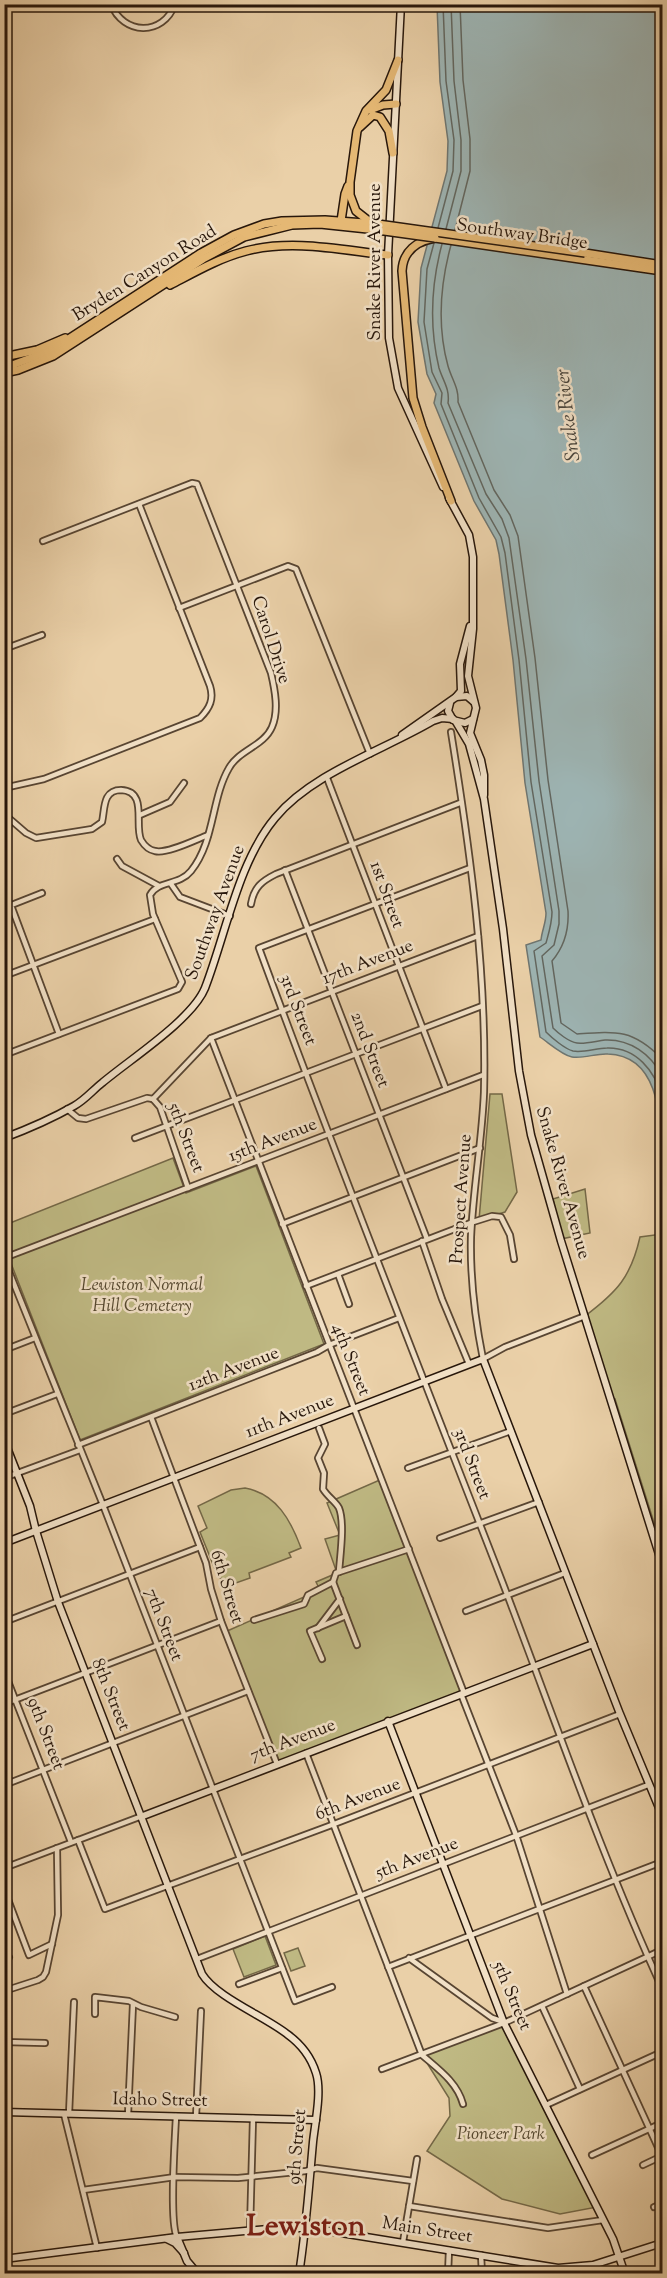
<svg xmlns="http://www.w3.org/2000/svg" width="667" height="2278" font-family="'Sorts Mill Goudy',serif">
  <style>
    .green { fill: #bfb983; stroke: #746847; stroke-width: 1.5 }
    .water { fill: #9db4b3; stroke: #6e7570; stroke-width: 1.5 }
    .lines { fill: none; stroke-linecap: round; stroke-linejoin: round }
    .shore { stroke: #62665f; stroke-width: 1.5 }
    .street-casing { stroke: #584532; stroke-width: 8 }
    .secondary-casing { stroke: #28170b; stroke-width: 9 }
    .primary-casing { stroke: #28170b; stroke-width: 10 }
    .street { stroke: #f1e0c6; stroke-width: 4.5 }
    .secondary { stroke: #f1e0c6; stroke-width: 6 }
    .primary { stroke: #e5b874; stroke-width: 7 }
    .primary-bridge-casing { stroke: #28170b; stroke-width: 10; stroke-linecap: butt }
    .primary-bridge { stroke: #e5b874; stroke-width: 7 }
    .labels { text-anchor: middle; dominant-baseline: central; stroke-width: 5; stroke-linejoin: round; paint-order: stroke }
    .street-label { font-size: 18px; fill: #28170b; stroke: #f1e0c6 }
    .park-label { font-size: 18px; font-style: italic; fill: #55482f; stroke: #f1e0c6 }
    .water-label { font-size: 20px; font-style: italic; fill: #4b463d; stroke: #f1e0c6 }
    .town-label { font-size: 30px; font-weight: bold; fill: #7a1f14; stroke: #f1e0c6 }
  </style>
  <rect width="100%" height="100%" fill="#ead0a8"/>
  <filter id="stains"><feTurbulence type="fractalNoise" baseFrequency=".00333" numOctaves="4"/><feColorMatrix values="0 0 0 0 .2 0 0 0 0 .09 0 0 0 0 .02 0 0 0 .5 -.17"/></filter>
  <radialGradient id="worn" r=".72"><stop offset=".6" stop-color="#630" stop-opacity="0"/><stop offset="1" stop-color="#630" stop-opacity=".3"/></radialGradient>
  <g class="green">
    <polygon points="490,1094 502,1094 517,1192 505,1212 479,1220"/>
    <polygon points="173,1158 186,1193 256,1166 324,1344 80,1440 5,1248 5,1225"/>
    <polygon points="585,1189 590,1233 561,1239 553,1199"/>
    <path d="M662 1234 659 1305 662 1321V1548L615 1399 611 1400 585 1316C617 1292 631 1277 640 1237Z"/>
    <polygon points="382,1479 464,1693 277,1764 225,1632 320,1590 316,1582 337,1573 325,1539 340,1535 327,1503"/>
    <path d="M245 1488C277 1494 291 1521 301 1548L289 1553 291 1557 249 1573 250 1578 233 1584 218 1577 200 1532 207 1528 198 1506 231 1490Z"/>
    <polygon points="265,1936 276,1965 244,1977 233,1949"/>
    <polygon points="298,1948 305,1966 291,1971 284,1953"/>
    <polygon points="504,2023 597,2207 560,2214 502,2199 427,2151 450,2116 449,2098 422,2055"/>
  </g>
  <path class="water" d="M437 5H662V1161C660 1123 662 1056 608 1054 597 1053 583 1059 572 1057 562 1055 549 1043 540 1037L526 945 541 940C542 930 546 923 546 913L525 783 513 660 499 554 496 540 474 501 434 403 436 394 427 374 418 322 421 268 447 171 448 141 440 82Z"/>
  <g class="lines">
    <g class="shore">
      <polyline points="438,228 453,171 454,140 446,81 443,4"/>
      <polyline points="446,229 461,171 461,140 454,81 451,4"/>
      <polyline points="455,230 470,171 470,139 463,80 460,4"/>
      <path d="M434 243 427 269 424 322 432 372 442 393 441 404 479 498 501 537 505 553 519 660 531 782 552 912C552 923 549 932 546 943L534 951 546 1032C552 1038 565 1049 573 1051 584 1053 596 1048 607 1048 636 1047 655 1071 662 1097"/>
      <path d="M442 244C431 285 429 326 439 368 443 381 450 389 448 403L486 494 502 519 509 538 526 659 539 781 559 911V924L554 945 542 956 553 1028C558 1033 569 1042 577 1043 586 1044 596 1041 605 1040 630 1039 651 1054 662 1076"/>
      <path d="M451 245C440 285 437 326 448 366 452 380 459 388 458 402L494 490 510 515 518 536 535 658 548 780 568 911C569 930 564 947 552 961L561 1023 577 1034C616 1031 633 1029 662 1059"/>
    </g>
    <defs>
      <g id="street">
        <path d="M111 4C123 35 163 37 175 4"/>
        <polyline points="179,608 288,566 296,569 370,754"/>
        <polyline points="4,649 42,635"/>
        <path d="M451 732C470 850 487 972 484 1092 482 1141 473 1189 471 1237 470 1278 475 1319 483 1359L505 1347 585 1316"/>
        <polyline points="327,778 446,1089"/>
        <path d="M4 788 44 779 200 718C210 708 214 699 210 686L139 504"/>
        <path d="M4 814 26 833 36 838 86 830 92 829 102 822C105 810 102 790 121 790 148 791 134 824 141 840 144 845 149 850 155 851 167 854 195 840 208 835"/>
        <polyline points="140,815 170,802 184,783"/>
        <polyline points="117,859 122,866 159,886"/>
        <path d="M470 868 259 948C337 1160 420 1370 502 1581 554 1717 601 1855 662 1988"/>
        <polyline points="285,870 427,1239"/>
        <polyline points="171,884 180,897 230,916"/>
        <polyline points="4,896 9,906 12,908 59,1034"/>
        <path d="M251 904C254 887 262 881 276 874L460 803"/>
        <polyline points="4,905 9,906 42,893"/>
        <polyline points="4,976 155,919"/>
        <polyline points="211,1038 464,1693"/>
        <path d="M4 1055 178 989 182 982 153 914 150 895C158 880 179 886 191 871 215 841 211 799 229 768 239 750 264 746 272 727 279 711 275 690 271 673L197 484 192 483 43 541"/>
        <polyline points="153,1099 211,1038 478,936"/>
        <polyline points="153,1099 160,1107 188,1188"/>
        <polyline points="67,1109 78,1118 86,1119 147,1098 153,1099"/>
        <polyline points="135,1138 482,1006"/>
        <polyline points="282,1224 480,1148"/>
        <polyline points="422,1241 442,1299 469,1364"/>
        <polyline points="4,1258 483,1075"/>
        <polyline points="4,1259 103,1505 295,2001 332,1987"/>
        <polyline points="338,1274 349,1304"/>
        <polyline points="306,1286 473,1222 492,1216 501,1217 510,1235 514,1259"/>
        <polyline points="4,1350 35,1338"/>
        <polyline points="4,1414 57,1394"/>
        <polyline points="151,1417 206,1563 211,1589 221,1621 277,1764"/>
        <path d="M319 1428 325 1444 318 1458 324 1473 323 1489C327 1496 336 1502 339 1508 345 1523 340 1556 339 1572"/>
        <polyline points="78,1445 317,1352 329,1345 399,1318"/>
        <polyline points="408,1468 511,1431"/>
        <polyline points="4,1478 80,1450"/>
        <polyline points="440,1538 539,1502"/>
        <polyline points="333,1582 357,1645"/>
        <polyline points="466,1611 565,1573"/>
        <polyline points="254,1620 304,1604 308,1595 333,1582 336,1573 409,1549"/>
        <polyline points="4,1622 200,1547"/>
        <polyline points="318,1628 340,1599"/>
        <polyline points="322,1659 310,1631 346,1616"/>
        <polyline points="4,1671 71,1842"/>
        <polyline points="461,1694 516,1835 567,1994"/>
        <polyline points="4,1704 221,1621"/>
        <path d="M306 1753 422 2055C438 2069 457 2082 463 2104"/>
        <polyline points="4,1785 248,1691"/>
        <polyline points="78,1840 105,1909 329,1826 620,1714"/>
        <polyline points="4,1868 142,1816"/>
        <polyline points="4,1889 29,1955 52,1944"/>
        <polyline points="409,1958 492,2018 504,2022"/>
        <polyline points="4,1959 9,1957"/>
        <polyline points="197,1959 648,1785"/>
        <polyline points="388,1967 662,1862"/>
        <polyline points="239,1984 282,1968"/>
        <polyline points="584,1986 662,2156"/>
        <polyline points="4,1991 38,1980 43,1977 46,1972 58,1915 57,1848"/>
        <polyline points="542,2006 580,2089"/>
        <polyline points="95,2014 95,1997 129,2001 141,2007 175,2017"/>
        <polyline points="4,2042 45,2043"/>
        <polyline points="382,2069 504,2023 662,1950"/>
        <polyline points="546,2105 662,2052"/>
        <polyline points="64,2114 97,2248"/>
        <polyline points="69,2114 74,2002"/>
        <polyline points="128,2115 133,2004"/>
        <path d="M176 2116C175 2139 169 2222 177 2237"/>
        <polyline points="196,2117 201,2011"/>
        <polyline points="592,2155 662,2123"/>
        <polyline points="643,2165 662,2156"/>
        <polyline points="83,2190 175,2177 238,2178 306,2171 317,2168 413,2181"/>
        <polyline points="409,2206 548,2228 603,2220"/>
        <polyline points="654,2207 662,2204"/>
        <polyline points="250,2230 253,2118"/>
        <polyline points="403,2242 417,2159"/>
        <polyline points="481,2255 482,2274"/>
        <polyline points="448,2274 449,2250"/>
      </g>
      <g id="secondary">
        <polyline points="401,4 388,255 389,338 398,388 443,487"/>
        <polyline points="449,498 469,535 473,557 473,629 468,676 476,708 470,733 481,760 484,775 484,795"/>
        <polyline points="456,697 461,691 460,664 470,626"/>
        <polyline points="450,703 448,711 453,720 465,723 473,719"/>
        <polyline points="456,722 469,744 484,799 503,929 519,1071 531,1135 561,1241 662,1564"/>
        <polyline points="402,735 456,697 467,696 474,702"/>
        <path d="M4 1138C28 1129 53 1118 74 1106 85 1100 93 1090 102 1083 129 1060 192 1020 205 988 226 934 238 862 275 818 312 773 384 750 433 721L442 718 453 719"/>
        <path d="M4 1440 30 1506 36 1531 58 1602 202 1974C216 1997 264 2016 287 2034 301 2044 311 2057 316 2073 322 2091 315 2123 313 2142 309 2186 306 2230 299 2274"/>
        <polyline points="4,1543 483,1359 620,1714 662,1815"/>
        <polyline points="388,1721 504,2023 613,2239 625,2274"/>
        <polyline points="143,1816 593,1644"/>
        <polyline points="4,2112 316,2120"/>
        <polyline points="177,2237 187,2261 198,2274"/>
        <polyline points="167,2239 175,2243 184,2253"/>
        <polyline points="4,2259 177,2237 290,2227 329,2231 558,2268 593,2265 662,2243"/>
        <polyline points="650,2274 662,2269"/>
      </g>
      <g id="primary">
        <polyline points="370,110 383,105 396,104"/>
        <polyline points="360,127 373,115 380,117 389,131 393,153"/>
        <polyline points="341,221 345,194 348,186"/>
        <polyline points="370,222 356,211 350,195 350,182 357,131 366,111 386,90 398,60"/>
        <polyline points="585,253 662,265"/>
        <path d="M170 285C195 272 219 258 246 251 292 239 341 250 388 255"/>
        <polyline points="4,357 37,350 65,338"/>
        <polyline points="4,368 50,351 201,253 234,235 264,224 282,221 325,220 378,224"/>
        <polyline points="4,373 18,370 53,356 203,259 244,237 292,225 320,224 377,230"/>
        <path d="M451 501 422 427 413 398 402 271C403 251 417 241 435 238L662 271"/>
      </g>
    </defs>
    <use href="#street" class="street-casing"/>
    <use href="#secondary" class="secondary-casing"/>
    <use href="#primary" class="primary-casing"/>
    <use href="#street" class="street"/>
    <use href="#secondary" class="secondary"/>
    <use href="#primary" class="primary"/>
    <defs>
      <g id="primary-bridge">
        <polyline points="378,224 585,253"/>
        <polyline points="377,230 435,238"/>
      </g>
    </defs>
    <use href="#primary-bridge" class="primary-bridge-casing"/>
    <use href="#primary-bridge" class="primary-bridge"/>
  </g>
  <g class="labels">
    <g class="street-label">
      <text transform="translate(522 235) rotate(8)">Southway Bridge</text>
      <text transform="translate(376 262) rotate(-90)">Snake River Avenue</text>
      <text transform="translate(145 274) rotate(-32)">Bryden Canyon Road</text>
      <text transform="translate(270 640) rotate(72)">Carol Drive</text>
      <text transform="translate(386 895) rotate(70)">1st Street</text>
      <text transform="translate(216 913) rotate(-70)">Southway Avenue</text>
      <text transform="translate(368 963) rotate(-21)">17th Avenue</text>
      <text transform="translate(297 1010) rotate(69)">3rd Street</text>
      <text transform="translate(369 1050) rotate(69)">2nd Street</text>
      <text transform="translate(185 1138) rotate(69)">5th Street</text>
      <text transform="translate(273 1141) rotate(-21)">15th Avenue</text>
      <text transform="translate(562 1183) rotate(74)">Snake River Avenue</text>
      <text transform="translate(462 1199) rotate(-86)">Prospect Avenue</text>
      <text transform="translate(350 1360) rotate(68)">4th Street</text>
      <text transform="translate(234 1370) rotate(-21)">12th Avenue</text>
      <text transform="translate(290 1417) rotate(-21)">11th Avenue</text>
      <text transform="translate(471 1464) rotate(69)">3rd Street</text>
      <text transform="translate(226 1587) rotate(73)">6th Street</text>
      <text transform="translate(163 1625) rotate(69)">7th Street</text>
      <text transform="translate(110 1695) rotate(68)">8th Street</text>
      <text transform="translate(45 1734) rotate(69)">9th Street</text>
      <text transform="translate(293 1741) rotate(-21)">7th Avenue</text>
      <text transform="translate(358 1800) rotate(-21)">6th Avenue</text>
      <text transform="translate(417 1859) rotate(-21)">5th Avenue</text>
      <text transform="translate(511 1996) rotate(67)">5th Street</text>
      <text transform="translate(160 2101) rotate(1)">Idaho Street</text>
      <text transform="translate(298 2147) rotate(-85)">9th Street</text>
      <text transform="translate(427 2231) rotate(9)">Main Street</text>
    </g>
    <g class="park-label">
      <text x="142" y="1286">Lewiston Normal<tspan x="142" dy="21">Hill Cemetery</tspan></text>
      <text x="501" y="2135">Pioneer Park</text>
    </g>
    <g class="water-label">
      <text transform="translate(569 415) rotate(-97)">Snake River</text>
    </g>
    <g class="town-label">
      <text x="306" y="2227">Lewiston</text>
    </g>
  </g>
  <rect width="667" height="2278" fill="none" stroke="#ead0a8" stroke-width="24"/>
  <rect x="6" y="6" width="655" height="2266" fill="none" stroke="#28170b" stroke-width="3"/>
  <rect x="12" y="12" width="643" height="2254" fill="none" stroke="#28170b" stroke-width="1.5"/>
  <rect width="100%" height="100%" filter="url(#stains)"/>
  <rect width="100%" height="100%" fill="url(#worn)"/>
</svg>
